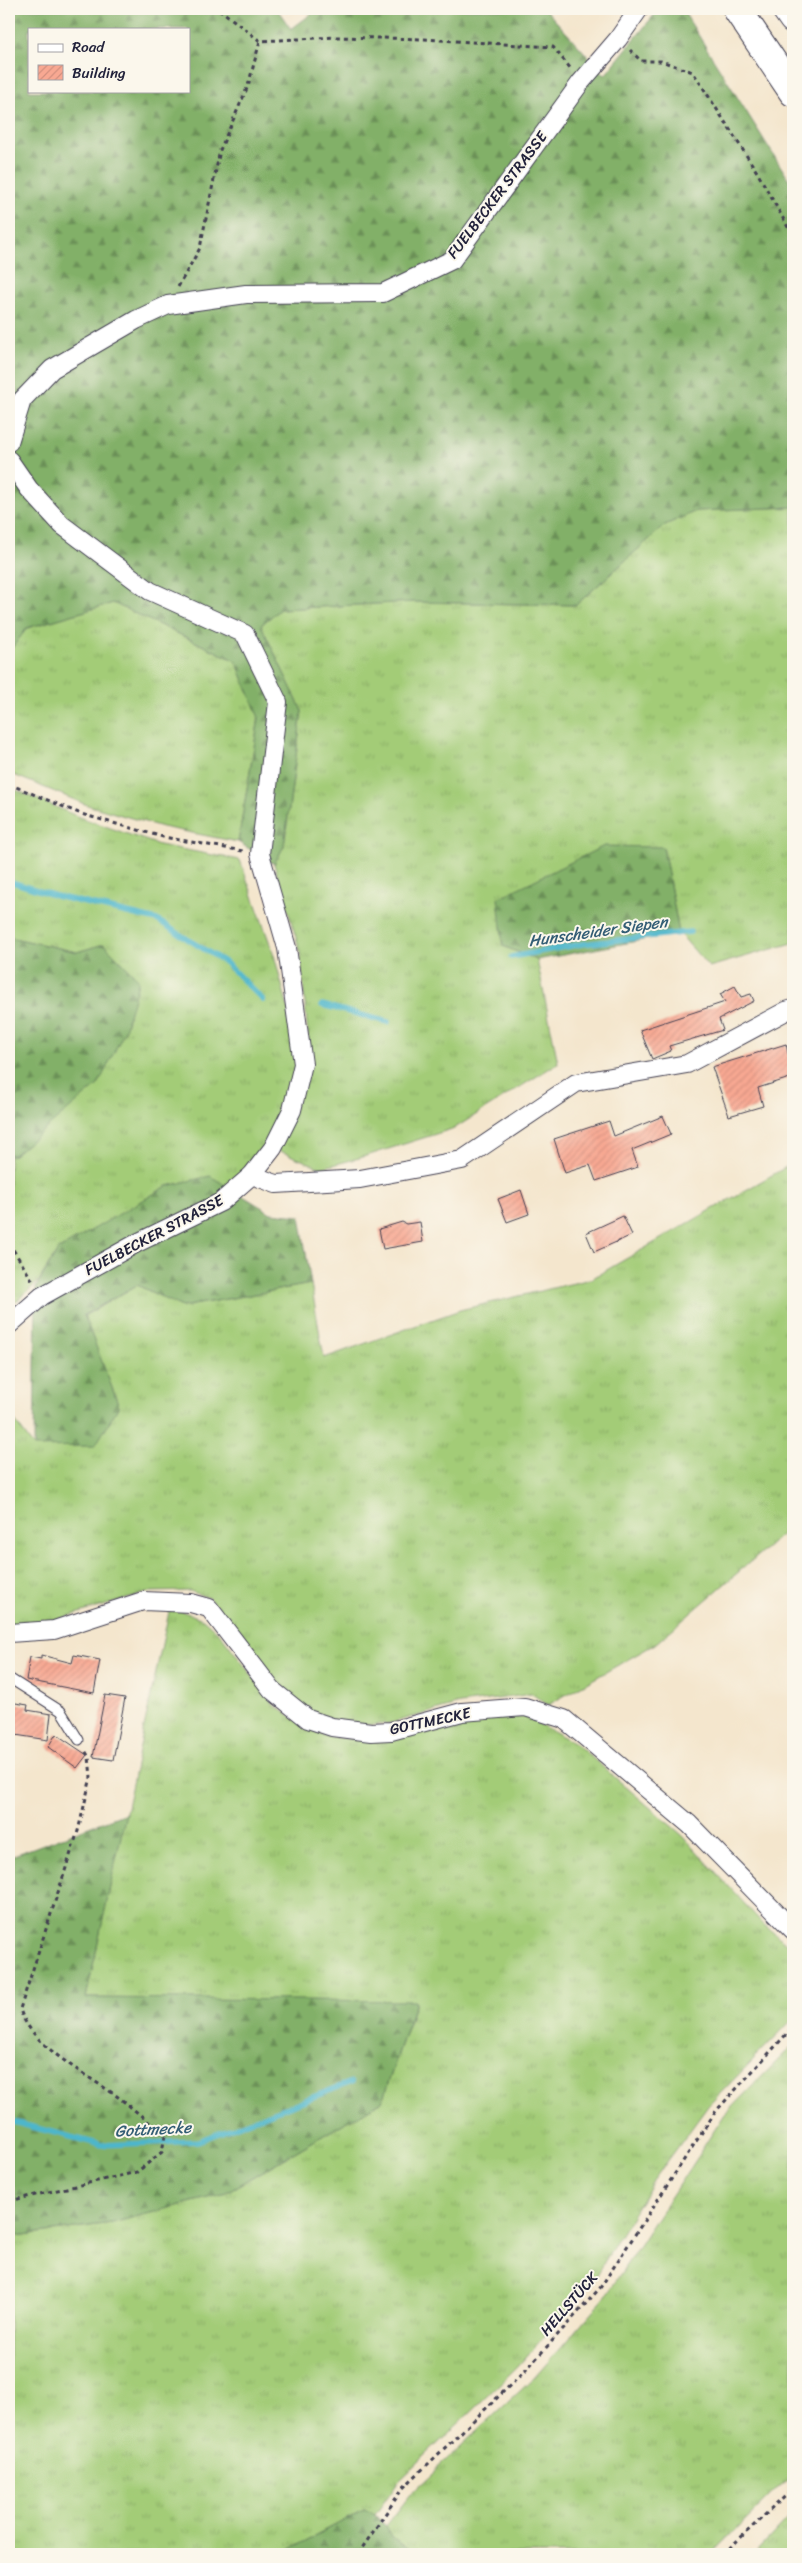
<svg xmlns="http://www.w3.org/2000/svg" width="802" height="2563" font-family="Sriracha,sans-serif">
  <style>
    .grass { fill: url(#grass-tufts); stroke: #627759 }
    .forest { fill: url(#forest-firs); stroke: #526952; fill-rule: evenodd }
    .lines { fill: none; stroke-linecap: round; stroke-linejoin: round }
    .stream { stroke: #4db6cb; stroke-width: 5.5 }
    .building { fill: url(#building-hatch) }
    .service-casing { stroke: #423f51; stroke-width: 11 }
    .minor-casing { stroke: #423f51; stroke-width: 20 }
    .motorway-casing { stroke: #423f51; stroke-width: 30 }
    .path { stroke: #423f51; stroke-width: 3; stroke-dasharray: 4 4; stroke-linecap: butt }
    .service { stroke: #fff; stroke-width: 9 }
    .minor { stroke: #fff; stroke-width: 18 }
    .motorway { stroke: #fff; stroke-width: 28 }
    .labels { text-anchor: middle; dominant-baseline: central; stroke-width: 4; stroke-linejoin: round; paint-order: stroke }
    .street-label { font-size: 15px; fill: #22223b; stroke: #fbf7ec }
    .water-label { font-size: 16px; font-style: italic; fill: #335d75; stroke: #fbf7ec }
  </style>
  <defs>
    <pattern id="grass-tufts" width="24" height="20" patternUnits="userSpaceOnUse" patternTransform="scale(1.25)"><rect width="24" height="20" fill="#a3cc77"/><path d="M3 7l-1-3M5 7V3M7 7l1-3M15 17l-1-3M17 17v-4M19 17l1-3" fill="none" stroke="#8caf68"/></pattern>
    <pattern id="forest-firs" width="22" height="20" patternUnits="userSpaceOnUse" patternTransform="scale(1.25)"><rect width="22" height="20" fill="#82b068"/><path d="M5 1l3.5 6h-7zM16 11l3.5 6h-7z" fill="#6a8f57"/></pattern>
    <pattern id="building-hatch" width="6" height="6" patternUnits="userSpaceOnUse" patternTransform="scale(1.25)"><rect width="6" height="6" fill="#f8a892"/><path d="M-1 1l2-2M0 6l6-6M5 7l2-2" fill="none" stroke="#d4907f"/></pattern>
  </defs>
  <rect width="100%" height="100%" fill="#fbf7ec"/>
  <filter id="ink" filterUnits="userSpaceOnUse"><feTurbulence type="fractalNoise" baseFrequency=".02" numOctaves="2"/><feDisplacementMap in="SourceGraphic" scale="10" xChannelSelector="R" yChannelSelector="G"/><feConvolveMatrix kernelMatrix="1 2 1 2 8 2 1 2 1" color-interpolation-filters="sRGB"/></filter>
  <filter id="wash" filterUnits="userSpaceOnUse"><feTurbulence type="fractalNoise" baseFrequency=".0096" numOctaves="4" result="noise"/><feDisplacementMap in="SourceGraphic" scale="20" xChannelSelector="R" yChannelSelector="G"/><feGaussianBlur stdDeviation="1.12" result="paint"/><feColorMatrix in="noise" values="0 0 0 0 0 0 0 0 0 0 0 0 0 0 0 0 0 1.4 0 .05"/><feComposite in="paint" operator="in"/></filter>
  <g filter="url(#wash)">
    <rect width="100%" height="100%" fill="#f4e6cd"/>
    <g class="grass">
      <polygon points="793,507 793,943 709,967 679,933 663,847 503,946 537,960 558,1063 455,1128 363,1157 321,1168 273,1148 244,1182 58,1250 38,1282 9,1308 9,1155 14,1155 104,944 77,952 9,937 9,787 79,817 159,845 240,860 274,955 303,1064 311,1067 300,951 274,864 284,846 302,711 261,625 280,609 414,602 576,605 665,525 696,511"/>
      <polygon points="113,603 236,661 259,717 238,842 162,827 87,805 9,773 9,652 27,628"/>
      <polygon points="793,1163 793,1525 655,1644 548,1705 532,1694 460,1704 391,1723 372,1725 334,1721 313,1713 291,1696 269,1675 209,1598 190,1591 150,1592 42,1624 9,1625 9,1413 34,1447 119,1406 84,1316 137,1285 182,1307 311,1284 324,1358 460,1310 591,1279"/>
      <polygon points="170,1607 203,1619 222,1636 274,1705 304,1725 326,1736 360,1740 386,1738 463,1719 526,1717 575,1743 682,1835 763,1924 793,1949 793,2019 708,2106 653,2181 591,2284 516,2368 397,2483 375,2515 364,2510 281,2554 9,2554 9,2237 112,2223 223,2194 382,2101 416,2002 86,1998"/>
      <polygon points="793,2045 793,2477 780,2486 711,2554 416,2554 392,2539 386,2526 414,2490 535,2377 608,2293 725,2114"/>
      <polygon points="793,2514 793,2554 755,2554"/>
    </g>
    <g class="forest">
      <path d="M9 9H277L291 29 318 9H545L605 75 659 9H682L793 186V507L696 511 665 525 576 605 414 602 280 609 261 625 302 711 284 846 274 864 238 842 259 718 236 661 113 603 27 628 9 652ZM29 29H189V91H29Z"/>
      <polygon points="604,846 663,847 679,933 537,960 503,946 498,898"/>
      <polygon points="9,937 77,952 104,944 139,980 125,1030 98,1085 14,1155 9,1155"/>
      <polygon points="210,1176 271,1213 300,1216 311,1284 182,1307 137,1285 84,1315 119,1406 95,1446 34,1447 36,1287 58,1250 167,1186"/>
      <polygon points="126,1813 86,1998 416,2001 382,2101 223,2194 112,2223 9,2237 9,1857"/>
      <polygon points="364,2510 375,2515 386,2526 393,2539 416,2554 281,2554"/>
    </g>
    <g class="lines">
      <g class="stream">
        <polyline points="9,881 56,896 157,920 226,963 263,1000"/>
        <polyline points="511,957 582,944 690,932"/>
        <polyline points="322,1005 388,1022"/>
        <polyline points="9,2121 102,2145 198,2141 352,2082"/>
      </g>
    </g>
    <g id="blocks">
      <g class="building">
        <polygon points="735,986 741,997 751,994 754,1001 719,1019 723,1030 669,1046 671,1051 652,1059 640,1030 725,1002 720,994"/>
        <polygon points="786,1044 793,1077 758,1088 763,1106 729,1116 712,1067"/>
        <polygon points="663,1116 671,1134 632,1150 638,1167 596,1181 590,1165 565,1173 554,1139 609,1121 614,1136"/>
        <polygon points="521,1190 529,1214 507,1222 498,1199"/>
        <polygon points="623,1216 632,1235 594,1252 586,1233"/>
        <polygon points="402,1222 406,1224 420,1222 423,1242 383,1249 379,1229"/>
        <polygon points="41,1655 72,1663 74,1655 100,1660 94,1693 26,1680 30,1657 41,1659"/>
        <polygon points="105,1695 125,1698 113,1760 93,1757"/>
        <polygon points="9,1702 28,1705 27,1710 51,1714 48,1740 9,1734"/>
        <polygon points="56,1734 87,1755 77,1768 48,1747"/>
      </g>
    </g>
  </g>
  <g filter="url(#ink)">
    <use href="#blocks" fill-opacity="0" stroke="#423f51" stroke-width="1"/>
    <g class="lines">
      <defs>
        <polyline id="service" points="9,1678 61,1711 79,1740"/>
        <g id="minor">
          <polyline points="9,442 22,400 52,369 136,320 168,305 246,294 383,293 452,260 581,82 618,39 639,9"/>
          <polyline points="9,460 29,489 62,525 150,591 245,634 278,702 260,854 287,948 303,1064 292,1110 273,1148 252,1175 221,1202 137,1243 42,1296 9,1325"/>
          <polyline points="252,1175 276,1184 360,1179 462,1160 576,1083 687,1064 786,1011 793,1009"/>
          <polyline points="9,1633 54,1630 143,1601 191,1603 209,1608 272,1690 308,1719 332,1727 371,1732 391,1731 462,1712 525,1707 564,1719 689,1824 793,1930"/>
        </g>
        <g id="motorway">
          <polyline points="737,9 793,92"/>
          <polyline points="786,9 793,19"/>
        </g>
      </defs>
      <use href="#service" class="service-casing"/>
      <use href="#minor" class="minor-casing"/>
      <use href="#motorway" class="motorway-casing"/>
      <g class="path">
        <polyline points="219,9 260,41 336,37 425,39 553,47 571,69"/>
        <polyline points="630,50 641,61 661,61 693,72 757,172 793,236"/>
        <polyline points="178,287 200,248 220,150 248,86 260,41"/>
        <polyline points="9,784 81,814 163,837 243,851"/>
        <polyline points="9,1243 34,1283"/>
        <path d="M9 2201 137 2172 162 2152 165 2135C149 2123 134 2109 118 2097 88 2075 30 2046 20 2009L78 1831 91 1777 89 1757 84 1749"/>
        <polyline points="358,2554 403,2488 524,2372 600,2288 716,2111 793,2027"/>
        <polyline points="723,2554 793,2489"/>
      </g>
      <use href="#service" class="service"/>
      <use href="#minor" class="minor"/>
      <use href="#motorway" class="motorway"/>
    </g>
  </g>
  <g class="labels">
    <g class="street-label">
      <text transform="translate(497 195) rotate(-53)">FUELBECKER STRASSE</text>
      <text transform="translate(154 1235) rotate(-28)">FUELBECKER STRASSE</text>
      <text transform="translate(430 1721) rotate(-12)">GOTTMECKE</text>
      <text transform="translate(569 2304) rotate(-49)">HELLSTÜCK</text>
    </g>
    <g class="water-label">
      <text transform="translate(598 931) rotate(-8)">Hunscheider Siepen</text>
      <text transform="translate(153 2129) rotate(-3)">Gottmecke</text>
    </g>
  </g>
  <rect width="802" height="2563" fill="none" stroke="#fbf7ec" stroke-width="30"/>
  <rect x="28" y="28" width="162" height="65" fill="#fbf7ec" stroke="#a4a2a5"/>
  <rect x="38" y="44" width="25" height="8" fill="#ffffff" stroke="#a4a2a5"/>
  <text x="72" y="52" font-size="15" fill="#22223b">Road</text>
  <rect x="38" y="65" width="25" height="15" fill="url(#building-hatch)" stroke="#a4a2a5"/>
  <text x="72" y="78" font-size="15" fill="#22223b">Building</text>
</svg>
